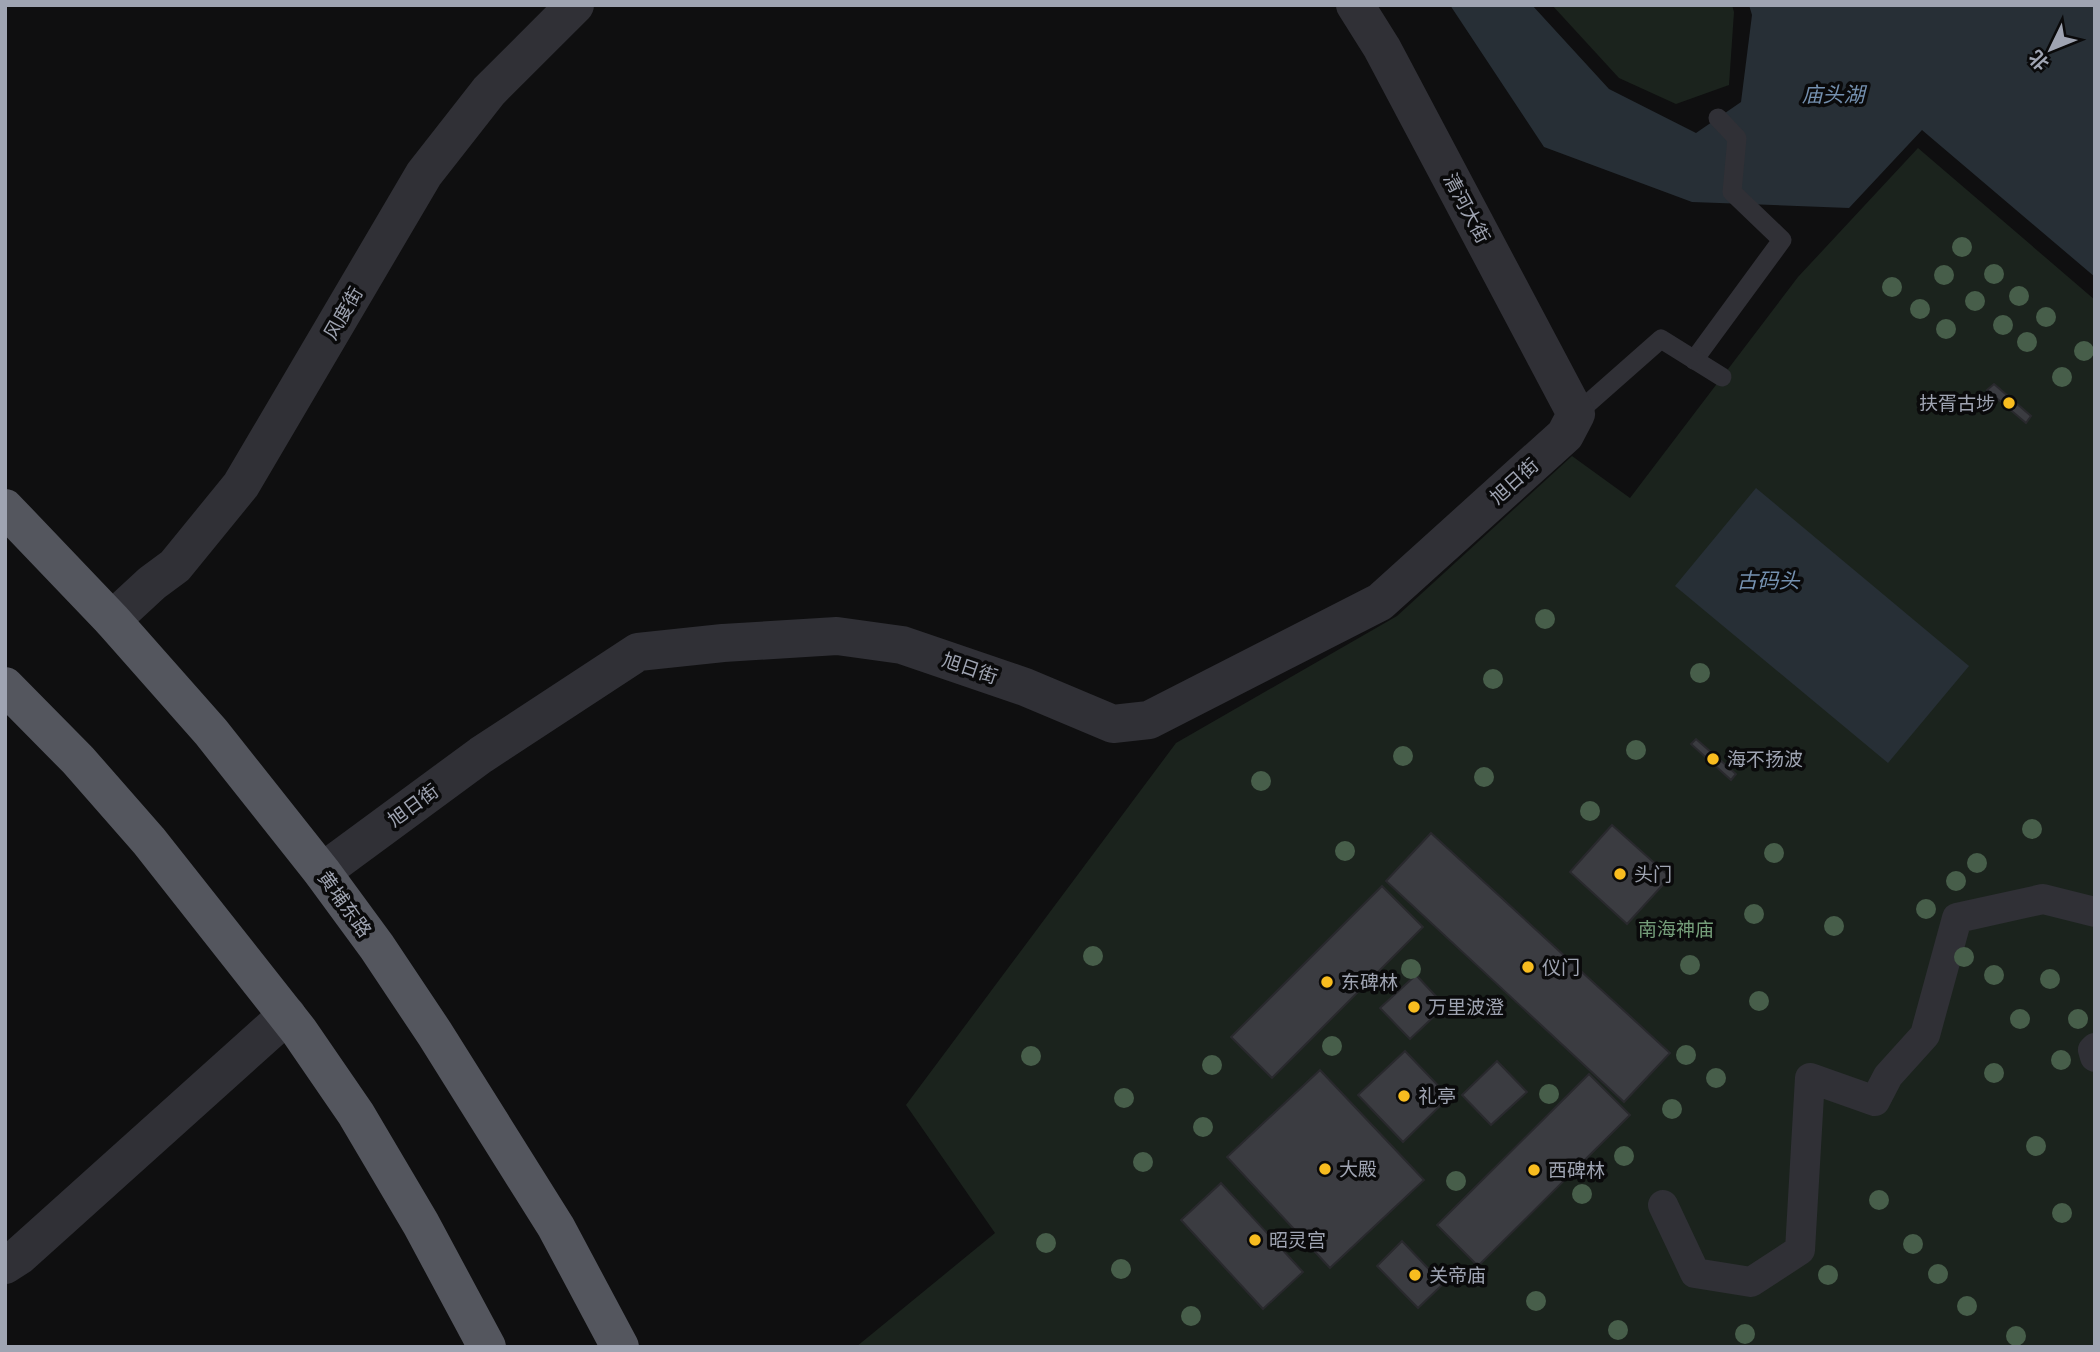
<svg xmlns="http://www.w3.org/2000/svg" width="2100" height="1352" font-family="'DejaVu Sans','Noto Sans SC',sans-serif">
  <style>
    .green { fill: #1b231d }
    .water { fill: #272f36 }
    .building { fill: #3b3c41; stroke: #29292d; stroke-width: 2 }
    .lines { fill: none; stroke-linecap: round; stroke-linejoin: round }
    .service { stroke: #303036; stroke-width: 19 }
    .pedestrian { stroke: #303036; stroke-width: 30 }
    .minor { stroke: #303036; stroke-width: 38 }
    .trunk { stroke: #54565e; stroke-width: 38 }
    .tree { fill: #475e4a }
    .poi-dot { fill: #f8bc1f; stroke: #0a0a0b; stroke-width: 2.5 }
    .labels { text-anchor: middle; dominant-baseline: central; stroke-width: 7; stroke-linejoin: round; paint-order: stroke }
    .street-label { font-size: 19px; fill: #9fa4b2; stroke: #0a0a0b }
    .poi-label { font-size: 19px; fill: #9fa4b2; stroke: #0a0a0b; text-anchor: start }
    .park-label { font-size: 19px; fill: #759e7a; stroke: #0a0a0b }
    .water-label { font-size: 21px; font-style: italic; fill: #7490af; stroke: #0a0a0b }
  </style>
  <rect width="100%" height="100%" fill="#0f0f10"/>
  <g class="green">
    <polygon points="1552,5 1732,5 1734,12 1729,85 1676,104 1619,78"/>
    <polygon points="1918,148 2095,300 2095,1347 856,1347 995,1233 906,1105 1176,743 1397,616 1572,456 1630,498 1798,277"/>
  </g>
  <g class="water">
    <polygon points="1450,5 1532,5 1609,89 1696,133 1741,102 1752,15 1749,5 2095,5 2095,277 1922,130 1849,208 1692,202 1544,147"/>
    <polygon points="1756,488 1969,666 1888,763 1675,586"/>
  </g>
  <g class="building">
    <polygon points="1994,384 2031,416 2026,423 1987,390"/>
    <polygon points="1696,739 1736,774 1731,780 1691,744"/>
    <polygon points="1612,825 1670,877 1627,924 1570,872"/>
    <polygon points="1431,833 1670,1053 1624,1102 1386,881"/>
    <polygon points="1382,886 1423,927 1272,1078 1231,1037"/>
    <polygon points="1416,975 1445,1006 1410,1039 1380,1008"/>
    <polygon points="1405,1051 1449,1097 1403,1142 1358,1095"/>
    <polygon points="1497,1061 1527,1092 1491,1125 1462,1095"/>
    <polygon points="1320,1070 1424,1180 1330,1268 1227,1157"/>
    <polygon points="1589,1074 1630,1115 1478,1266 1437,1225"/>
    <polygon points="1221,1183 1303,1272 1263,1309 1181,1220"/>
    <polygon points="1402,1241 1443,1284 1418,1308 1377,1266"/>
  </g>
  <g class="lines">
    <g class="service">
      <polyline points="1694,360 1782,240 1732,192 1737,138 1718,118"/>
      <polyline points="1576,414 1661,339 1722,377"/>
    </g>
    <g class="pedestrian">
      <polyline points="2095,1048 2093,1050 2095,1057"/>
      <polyline points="1663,1205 1695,1273 1751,1282 1800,1250 1810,1078 1875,1101 1888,1076 1925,1035 1957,918 2043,899 2095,912"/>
    </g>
    <g class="minor">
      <polyline points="112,620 152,583 175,566 241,485 424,174 489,91 575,5"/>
      <polyline points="322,872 481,755 638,652 723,643 837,636 902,645 1025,687 1113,724 1149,720 1380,602 1565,435 1576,414 1382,48 1355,5"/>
      <polyline points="5,1265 19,1256 287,1015"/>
    </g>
    <g class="trunk">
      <polyline points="5,508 112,620 211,732 322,872 377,947 435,1034 556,1227 620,1347"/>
      <polyline points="5,686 78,760 149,841 299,1031 356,1114 421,1224 487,1347"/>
    </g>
  </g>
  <g class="tree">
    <circle cx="1962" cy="247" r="10"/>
    <circle cx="1994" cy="274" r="10"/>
    <circle cx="1944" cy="275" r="10"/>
    <circle cx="1892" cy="287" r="10"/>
    <circle cx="2019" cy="296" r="10"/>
    <circle cx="1975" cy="301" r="10"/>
    <circle cx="1920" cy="309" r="10"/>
    <circle cx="2046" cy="317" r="10"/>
    <circle cx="2003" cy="325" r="10"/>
    <circle cx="1946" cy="329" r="10"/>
    <circle cx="2027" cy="342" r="10"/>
    <circle cx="2084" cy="351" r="10"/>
    <circle cx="2062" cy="377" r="10"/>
    <circle cx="1545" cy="619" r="10"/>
    <circle cx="1700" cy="673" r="10"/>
    <circle cx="1493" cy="679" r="10"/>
    <circle cx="1636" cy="750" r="10"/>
    <circle cx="1403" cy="756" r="10"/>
    <circle cx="1484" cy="777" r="10"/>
    <circle cx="1261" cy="781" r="10"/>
    <circle cx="1590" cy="811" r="10"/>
    <circle cx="2032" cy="829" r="10"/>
    <circle cx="1345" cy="851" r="10"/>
    <circle cx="1774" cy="853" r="10"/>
    <circle cx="1977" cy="863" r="10"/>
    <circle cx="1956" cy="881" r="10"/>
    <circle cx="1926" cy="909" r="10"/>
    <circle cx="1754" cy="914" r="10"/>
    <circle cx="1834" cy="926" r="10"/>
    <circle cx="1093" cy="956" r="10"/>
    <circle cx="1964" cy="957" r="10"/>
    <circle cx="1690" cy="965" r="10"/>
    <circle cx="1411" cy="969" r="10"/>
    <circle cx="1994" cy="975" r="10"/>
    <circle cx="2050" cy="979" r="10"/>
    <circle cx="1759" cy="1001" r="10"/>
    <circle cx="2020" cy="1019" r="10"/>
    <circle cx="2078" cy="1019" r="10"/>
    <circle cx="1332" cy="1046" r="10"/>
    <circle cx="1686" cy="1055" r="10"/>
    <circle cx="1031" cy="1056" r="10"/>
    <circle cx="2061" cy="1060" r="10"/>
    <circle cx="1212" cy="1065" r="10"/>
    <circle cx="1994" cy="1073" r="10"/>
    <circle cx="1716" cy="1078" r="10"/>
    <circle cx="1549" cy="1094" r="10"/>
    <circle cx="1124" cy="1098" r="10"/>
    <circle cx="1672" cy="1109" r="10"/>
    <circle cx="1203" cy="1127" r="10"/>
    <circle cx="2036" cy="1146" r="10"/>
    <circle cx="1624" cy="1156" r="10"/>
    <circle cx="1143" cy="1162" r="10"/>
    <circle cx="1456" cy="1181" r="10"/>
    <circle cx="1582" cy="1194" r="10"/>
    <circle cx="1879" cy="1200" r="10"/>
    <circle cx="2062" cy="1213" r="10"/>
    <circle cx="1046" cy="1243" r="10"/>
    <circle cx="1913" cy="1244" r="10"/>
    <circle cx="1121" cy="1269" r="10"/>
    <circle cx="1938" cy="1274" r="10"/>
    <circle cx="1828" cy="1275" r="10"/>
    <circle cx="1536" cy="1301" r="10"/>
    <circle cx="1967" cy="1306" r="10"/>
    <circle cx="1191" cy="1316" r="10"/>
    <circle cx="1618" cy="1330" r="10"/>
    <circle cx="1745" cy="1334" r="10"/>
    <circle cx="2016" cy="1336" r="10"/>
  </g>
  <g class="poi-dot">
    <circle cx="2009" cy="403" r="7"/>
    <circle cx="1713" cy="759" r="7"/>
    <circle cx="1620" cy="874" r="7"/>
    <circle cx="1528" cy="967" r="7"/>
    <circle cx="1327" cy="982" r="7"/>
    <circle cx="1414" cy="1007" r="7"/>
    <circle cx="1404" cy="1096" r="7"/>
    <circle cx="1325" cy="1169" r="7"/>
    <circle cx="1534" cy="1170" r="7"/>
    <circle cx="1255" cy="1240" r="7"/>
    <circle cx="1415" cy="1275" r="7"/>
  </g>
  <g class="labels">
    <g class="street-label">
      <text transform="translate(1467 208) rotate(62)">清河大街</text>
      <text transform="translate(343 313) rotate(-60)">风度街</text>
      <text transform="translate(1514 481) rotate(-42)">旭日街</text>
      <text transform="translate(970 668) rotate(19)">旭日街</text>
      <text transform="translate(413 805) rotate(-36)">旭日街</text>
      <text transform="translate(345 904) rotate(54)">黄埔东路</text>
    </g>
    <g class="poi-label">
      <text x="1995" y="403" text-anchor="end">扶胥古埗</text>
      <text x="1727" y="759">海不扬波</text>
      <text x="1634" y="874">头门</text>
      <text x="1542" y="967">仪门</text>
      <text x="1341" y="982">东碑林</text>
      <text x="1428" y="1007">万里波澄</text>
      <text x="1418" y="1096">礼亭</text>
      <text x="1339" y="1169">大殿</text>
      <text x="1548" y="1170">西碑林</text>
      <text x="1269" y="1240">昭灵宫</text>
      <text x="1429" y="1275">关帝庙</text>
    </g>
    <g class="park-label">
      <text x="1676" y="929">南海神庙</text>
    </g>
    <g class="water-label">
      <text x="1833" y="95">庙头湖</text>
      <text x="1768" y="581">古码头</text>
    </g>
  </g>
  <rect width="2100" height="1352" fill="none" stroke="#9fa4b2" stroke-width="14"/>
  <g transform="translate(2051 49) rotate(227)" stroke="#0a0a0b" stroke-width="5" paint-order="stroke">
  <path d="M0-5L12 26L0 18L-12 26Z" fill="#9fa4b2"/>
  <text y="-10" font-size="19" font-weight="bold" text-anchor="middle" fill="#9fa4b2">北</text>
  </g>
</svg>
